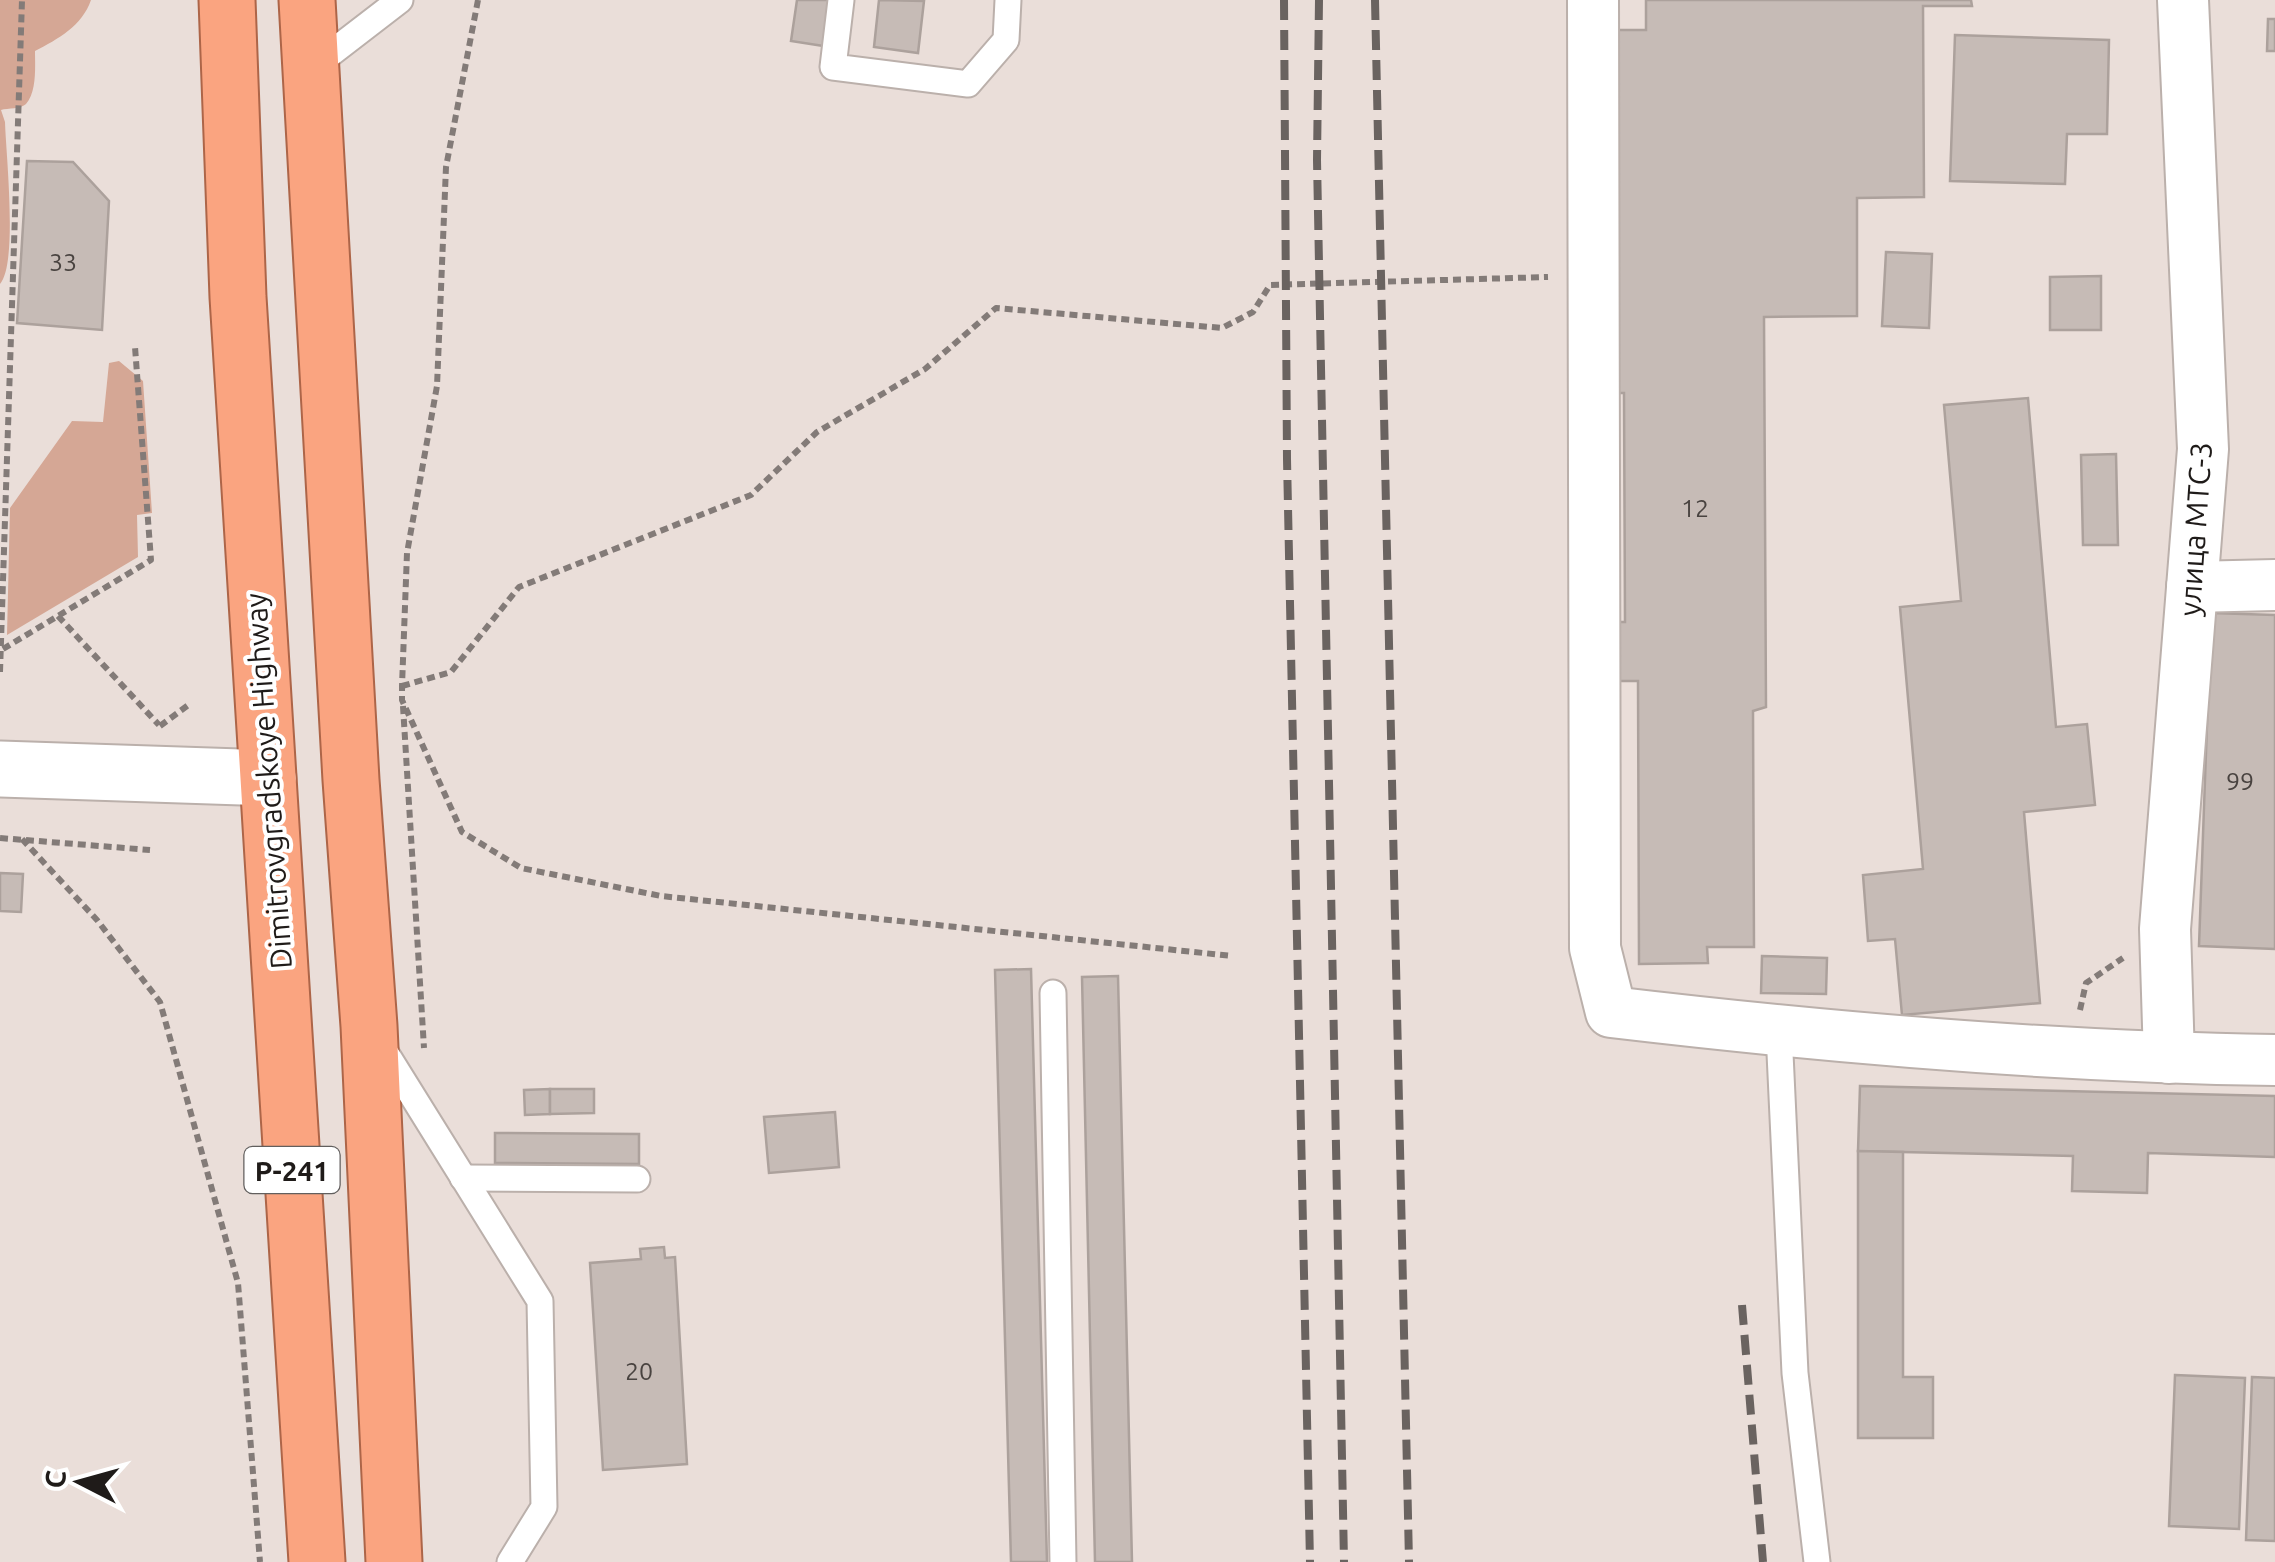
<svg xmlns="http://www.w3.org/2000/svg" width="2275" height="1562" font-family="Ubuntu,sans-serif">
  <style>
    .green { fill: #d5a795 }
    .building { fill: #c6bbb6; stroke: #aca19c; stroke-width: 2.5 }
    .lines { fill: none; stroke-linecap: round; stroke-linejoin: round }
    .service-casing { stroke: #bbb0ab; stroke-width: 29 }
    .minor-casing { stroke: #bbb0ab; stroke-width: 54 }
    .tertiary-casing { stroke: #bbb0ab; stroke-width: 59 }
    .trunk-casing { stroke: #ad6548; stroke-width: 59 }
    .path { stroke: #837b78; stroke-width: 6; stroke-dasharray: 8 5; stroke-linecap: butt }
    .service { stroke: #fff; stroke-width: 25 }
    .minor { stroke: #fff; stroke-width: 50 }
    .tertiary { stroke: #fff; stroke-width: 55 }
    .trunk { stroke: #faa480; stroke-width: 55 }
    .rail { stroke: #6a6360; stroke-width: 8; stroke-dasharray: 20 10; stroke-linecap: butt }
    .labels { text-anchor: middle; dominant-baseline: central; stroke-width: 8; stroke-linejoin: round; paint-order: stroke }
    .number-label { font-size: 25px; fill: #494340 }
    .shield { fill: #fff; stroke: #625f5e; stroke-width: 2.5 }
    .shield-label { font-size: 28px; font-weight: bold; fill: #1f1b19 }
    .street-label { font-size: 30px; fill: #1f1b19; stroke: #fff }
  </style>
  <rect width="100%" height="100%" fill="#eaded9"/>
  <g class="green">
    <path d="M0 0H91C82 26 58 39 35 51 35 66 37 92 26 104 21 109 8 108 1 110L5 122C6 155 18 263 0 284Z"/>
    <polygon points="119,361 143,381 152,513 137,515 138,557 7,635 10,508 72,421 103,422 109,363"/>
  </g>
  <g class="building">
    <polygon points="797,0 836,0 830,47 791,41"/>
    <polygon points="879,0 924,1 918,53 874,47"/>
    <polygon points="1646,0 1971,0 1972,6 1923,6 1924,197 1857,198 1857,316 1764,317 1766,707 1753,711 1754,947 1707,947 1708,963 1639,964 1638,681 1613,681 1613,622 1625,622 1624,393 1613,393 1611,30 1646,30"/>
    <polygon points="2268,19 2275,19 2275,51 2267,51"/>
    <polygon points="1955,35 2109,40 2107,134 2067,134 2065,184 1950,181"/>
    <polygon points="27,161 73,162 109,201 102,330 17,323"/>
    <polygon points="1886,252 1932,254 1929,328 1882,326"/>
    <polygon points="2101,276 2101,330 2050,330 2050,277"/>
    <polygon points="2028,398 2056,727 2087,724 2095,805 2024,812 2040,1003 1902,1015 1895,939 1868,941 1863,875 1923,869 1900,607 1961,601 1944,405"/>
    <polygon points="2116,454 2118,545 2083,545 2081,455"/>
    <polygon points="2211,613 2275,615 2275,949 2199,946"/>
    <polygon points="0,873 23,874 21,912 0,911"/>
    <polygon points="1762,956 1827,958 1826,994 1761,993"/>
    <polygon points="1031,969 1047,1562 1011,1562 995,970"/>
    <polygon points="1118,976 1132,1562 1095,1562 1082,977"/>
    <polygon points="1860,1086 2275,1096 2275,1157 2148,1153 2147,1193 2072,1191 2073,1156 1858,1151"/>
    <polygon points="550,1089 550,1114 525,1115 524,1090"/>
    <polygon points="550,1089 594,1089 594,1113 550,1114"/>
    <polygon points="835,1112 839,1167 769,1173 764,1117"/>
    <polygon points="495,1133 639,1134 639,1164 495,1163"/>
    <polygon points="1858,1151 1903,1152 1903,1377 1933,1377 1933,1438 1858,1438"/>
    <polygon points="664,1247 665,1258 675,1257 687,1464 603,1470 590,1263 641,1259 640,1249"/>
    <polygon points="2175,1375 2245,1378 2239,1529 2169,1526"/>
    <polygon points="2252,1377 2275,1378 2275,1541 2246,1540"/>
  </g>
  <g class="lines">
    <defs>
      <g id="service">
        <polyline points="841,0 833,67 968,84 1006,40 1008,0"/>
        <polyline points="313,67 400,0"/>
        <polyline points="1053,993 1063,1562"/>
        <polyline points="1779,1032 1795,1373 1817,1562"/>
        <polyline points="382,1047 540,1301 544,1507 510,1562"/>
        <polyline points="463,1178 637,1179"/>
      </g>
      <g id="minor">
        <path d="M1593 0 1595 948 1611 1012C1831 1038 2053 1057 2275 1060"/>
        <polyline points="2192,587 2275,585"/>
        <polyline points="2169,1058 2165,929 2203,449 2183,0"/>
      </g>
      <polyline id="tertiary" points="0,769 268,778"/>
      <g id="trunk">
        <polyline points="227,0 238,297 317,1562"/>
        <polyline points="307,0 351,780 369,1026 394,1562"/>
      </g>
    </defs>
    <use href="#service" class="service-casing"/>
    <use href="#minor" class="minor-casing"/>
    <use href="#tertiary" class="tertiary-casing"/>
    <use href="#trunk" class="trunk-casing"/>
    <g class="path">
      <polyline points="478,0 446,167 437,386 407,553 402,686 402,700 462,832 521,868 661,896 1232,956"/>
      <polyline points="58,616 159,725"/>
      <polyline points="3,649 151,560 135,347"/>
      <polyline points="0,672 22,0"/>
      <polyline points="402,686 451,672 519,587 751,495 817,432 925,369 996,308 1222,328 1253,312 1270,285 1548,277"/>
      <polyline points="403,706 424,1048"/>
      <polyline points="160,726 191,703"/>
      <polyline points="0,838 150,850"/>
      <polyline points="22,839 97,920 160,1002 238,1283 260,1562"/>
      <polyline points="2080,1010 2086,983 2123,958"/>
    </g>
    <use href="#service" class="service"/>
    <use href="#minor" class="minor"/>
    <use href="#tertiary" class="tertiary"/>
    <use href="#trunk" class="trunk"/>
    <g class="rail">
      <polyline points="1284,0 1287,459 1310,1562"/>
      <polyline points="1319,0 1317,160 1344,1562"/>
      <polyline points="1375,0 1409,1562"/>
      <polyline points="1742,1305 1763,1562"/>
    </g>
  </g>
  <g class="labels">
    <g class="number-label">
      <text x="63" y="262">33</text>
      <text x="1695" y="508">12</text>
      <text x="2240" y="781">99</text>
      <text x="639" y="1371">20</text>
    </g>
    <rect class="shield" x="244.5" y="1147" width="95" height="46" rx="8"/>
    <g class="shield-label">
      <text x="292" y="1170">Р-241</text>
    </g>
    <g class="street-label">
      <text transform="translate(2195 529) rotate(-86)">улица МТС-3</text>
      <text transform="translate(268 781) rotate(-94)">Dimitrovgradskoye Highway</text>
    </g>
  </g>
  <g transform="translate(80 1482) rotate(276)" stroke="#ffffff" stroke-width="8" paint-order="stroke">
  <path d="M0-8L18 38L0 25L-18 38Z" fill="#1f1b19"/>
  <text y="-15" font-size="28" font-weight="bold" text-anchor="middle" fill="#1f1b19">С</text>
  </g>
</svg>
